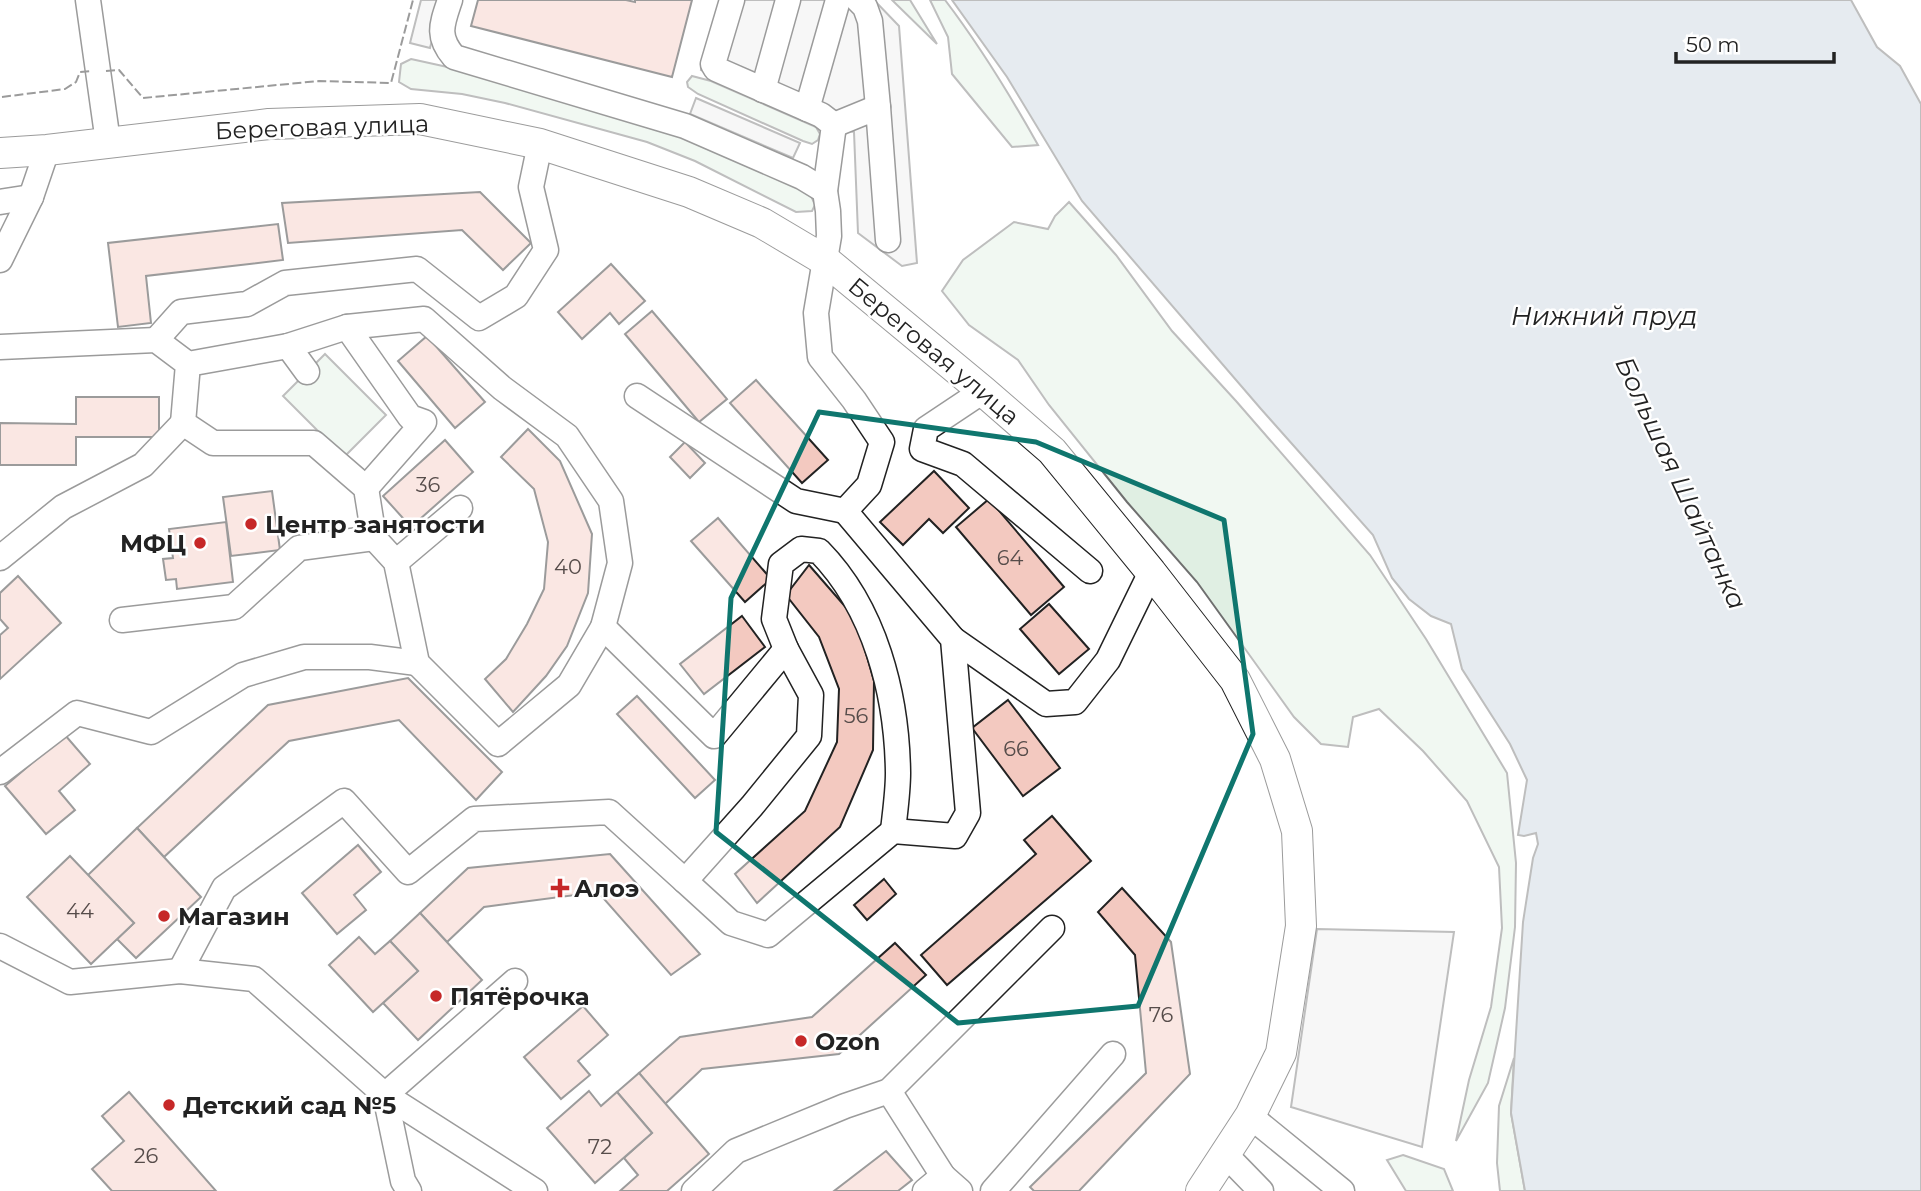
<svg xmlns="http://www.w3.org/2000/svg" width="1921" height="1191" font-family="Montserrat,sans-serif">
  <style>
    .green { fill: #e0efe3; stroke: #6f6f6f; stroke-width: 2 }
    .parking { fill: #ededed; stroke: #6f6f6f; stroke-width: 2 }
    .water { fill: #c7d3dd; stroke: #6f6f6f; stroke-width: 2 }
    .building { fill: #f3c9c0; stroke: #222; stroke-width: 2 }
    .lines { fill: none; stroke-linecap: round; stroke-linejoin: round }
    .minor-casing { stroke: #222; stroke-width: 27 }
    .major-casing { stroke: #222; stroke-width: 32 }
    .minor { stroke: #fff; stroke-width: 24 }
    .major { stroke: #fff; stroke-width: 30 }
    .fence { stroke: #222; stroke-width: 2; stroke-dasharray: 9 3.5; stroke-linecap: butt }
    .marked { fill: none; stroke: #0f766e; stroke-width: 5; stroke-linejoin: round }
    .poi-dot { fill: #c62828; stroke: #fff; stroke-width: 2.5 }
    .labels { text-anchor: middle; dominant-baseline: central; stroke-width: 5; stroke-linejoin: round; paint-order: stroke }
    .number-label { font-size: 21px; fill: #564c4a }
    .street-label { font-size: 24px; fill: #222; stroke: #fff }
    .poi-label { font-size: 24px; font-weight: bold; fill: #222; stroke: #fff; text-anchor: start }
    .water-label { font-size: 26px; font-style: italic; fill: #222; stroke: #fff }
  </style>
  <rect width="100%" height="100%" fill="#fff"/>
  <g class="green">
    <polygon points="892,0 910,0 937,44"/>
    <path d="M930 0H945C980 46 1010 95 1038 145L1012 147 952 74 948 37Z"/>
    <polygon points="411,59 502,79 683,133 809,191 815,205 812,211 796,212 695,161 647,142 505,103 462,94 411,89 399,82 401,64"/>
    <polygon points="692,76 711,81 816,127 820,134 818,140 812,144 803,141 698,94 688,87 687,82"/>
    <polygon points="1069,202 1116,255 1172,331 1236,401 1370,555 1426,639 1507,773 1516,863 1515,927 1505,1008 1488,1083 1456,1141 1469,1080 1491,1007 1502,928 1499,867 1467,801 1423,751 1379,709 1353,717 1348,747 1321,744 1294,717 1197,582 1127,502 1049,405 1018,360 969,325 942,291 963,260 1014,222 1048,229 1055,216"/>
    <polygon points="325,354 386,415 344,457 283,396"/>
    <polygon points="1514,1058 1511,1113 1525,1191 1500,1191 1497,1163 1499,1106"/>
    <polygon points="1403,1155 1444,1169 1453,1191 1406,1191 1387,1160"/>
  </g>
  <g class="parking">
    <polygon points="421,0 442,0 430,48 410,43"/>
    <polygon points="722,0 874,0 899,26 917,263 902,266 858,233 854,132 818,123 701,70"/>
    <polygon points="696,98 800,143 793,158 690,114"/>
    <polygon points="1317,929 1454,932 1422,1147 1291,1107"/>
  </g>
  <polygon class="water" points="952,0 1851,0 1877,47 1900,66 1921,104 1921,1191 1525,1191 1511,1113 1523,922 1533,858 1538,844 1536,833 1524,836 1518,835 1527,780 1510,744 1462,669 1451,624 1431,616 1409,599 1392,578 1373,535 1261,409 1082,201 1007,77"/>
  <g class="building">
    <polygon points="478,0 626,0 635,2 635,0 692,0 672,77 471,26"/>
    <polygon points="480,192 531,243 503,270 462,230 288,243 282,203"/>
    <polygon points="278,224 283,260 146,276 151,323 118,327 108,243"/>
    <polygon points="611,264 645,301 619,324 610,313 582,339 558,312"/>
    <polygon points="652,311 727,399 699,422 625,334"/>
    <polygon points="427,336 485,402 455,428 398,361"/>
    <polygon points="756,380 828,460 802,483 730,403"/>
    <polygon points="76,397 159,397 159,437 76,437 76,465 0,465 0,423 76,424"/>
    <polygon points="528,429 560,461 592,534 588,593 567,646 546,676 513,712 485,679 506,659 527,624 544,589 548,542 534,489 501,457"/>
    <polygon points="445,440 473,472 411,527 383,496"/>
    <polygon points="685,442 705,463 690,478 670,457"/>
    <polygon points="934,471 969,508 943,533 929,519 903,545 880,522"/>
    <polygon points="272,491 280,550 231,556 223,497"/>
    <polygon points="989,499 1064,587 1031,615 956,527"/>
    <polygon points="718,518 771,579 745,602 691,541"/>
    <polygon points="226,522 233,582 177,589 176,579 166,580 163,559 173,558 169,529"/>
    <polygon points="809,565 856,619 874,681 873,750 840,827 757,903 735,874 805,811 837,742 839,689 819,637 786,595"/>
    <polygon points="18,576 61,623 0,679 0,635 8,628 0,619 0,593"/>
    <polygon points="1049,604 1089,649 1059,674 1020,629"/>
    <polygon points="742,616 765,647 704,694 680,664"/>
    <polygon points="408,678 502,772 476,800 399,720 289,741 164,857 137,828 268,705"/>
    <polygon points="637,696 715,780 695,798 617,714"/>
    <polygon points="1008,700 1060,768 1023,796 972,728"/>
    <polygon points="65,735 90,764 59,791 75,810 46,834 5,786"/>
    <polygon points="1052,816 1091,861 947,985 921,955 1036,854 1024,840"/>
    <polygon points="137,828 201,897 136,958 117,939 134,923 88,875"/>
    <polygon points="358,845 381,872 354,895 366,910 337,934 302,893"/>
    <polygon points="610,854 700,954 671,975 598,892 484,907 447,942 420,913 468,868"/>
    <polygon points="70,856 134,923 91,964 27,897"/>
    <polygon points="884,879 896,894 867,920 854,905"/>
    <polygon points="1122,888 1171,942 1190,1074 1079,1191 1034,1191 1030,1187 1146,1073 1135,955 1098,912"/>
    <polygon points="420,913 482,980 418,1040 383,1003 418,971 390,941"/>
    <polygon points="359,937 375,954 390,941 418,971 373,1012 329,965"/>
    <polygon points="895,943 926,975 839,1054 702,1069 665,1104 639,1073 680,1037 812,1017"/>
    <polygon points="583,1006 608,1035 578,1061 590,1075 561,1099 524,1057"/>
    <polygon points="639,1073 709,1154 667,1191 620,1191 638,1175 624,1158 652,1133 617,1092"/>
    <polygon points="589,1091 601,1106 617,1092 652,1133 595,1183 547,1128"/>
    <polygon points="129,1092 216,1191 112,1191 92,1169 124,1141 102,1116"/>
    <polygon points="886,1151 912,1180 898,1191 834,1191"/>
  </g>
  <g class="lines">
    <defs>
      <g id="minor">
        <polyline points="88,0 108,142"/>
        <path d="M450 0C442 24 436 36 454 57L685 126 802 177 825 191"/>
        <polyline points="858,0 865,7 870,21 878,107"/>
        <polyline points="763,90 788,0"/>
        <polyline points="807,109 838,0"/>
        <polyline points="834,125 878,107 888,240"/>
        <polyline points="0,202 31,197"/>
        <polyline points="0,260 31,197 47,150"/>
        <polyline points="347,327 410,417 424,422 366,488"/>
        <polyline points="156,340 181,312 247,304 285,283 417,269 479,318 516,296 546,250 531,187 540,144"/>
        <polyline points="288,346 307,372"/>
        <polyline points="0,347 156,340 188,364 288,346 347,327 424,319 502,388 567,436 611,501 620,563 603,627 569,685 498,744 417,663 396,562 374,538 366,488 314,443 213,443 183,423 188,364"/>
        <polyline points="983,391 926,429 922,449 963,464 1090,571"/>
        <polyline points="637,396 796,501 845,511"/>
        <polyline points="0,558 63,507 143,465 183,423"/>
        <polyline points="396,562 460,508"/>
        <polyline points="122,620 234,607 299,548 374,538"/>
        <polyline points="603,627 714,736 786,649 811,695 809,736 752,806 685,881 731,923 768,935 893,831 955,836 968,813 953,639 845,511 869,485 882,442 854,400 820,357 816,313 829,236 828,211 825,191 834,125 821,115 716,69 713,64 732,0"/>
        <polyline points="953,639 1046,704 1075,702 1108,660 1151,572"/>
        <path d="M786 649 774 619 781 564 801 549 819 551C875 608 897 694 898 773 898 792 895 812 893 831"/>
        <polyline points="0,772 77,713 151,732 243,675 304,657 370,657 417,663"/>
        <polyline points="0,946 70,982 180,971 254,979 385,1095 403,1181 409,1191"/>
        <polyline points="180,971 224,888 344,801 408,872 474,819 609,812 685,881"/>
        <polyline points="515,981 385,1095 535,1191"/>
        <polyline points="889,1091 943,1176"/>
        <polyline points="1250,1116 1342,1191"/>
        <polyline points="1225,1154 1261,1191"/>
        <polyline points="694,1191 736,1151 845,1106 889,1091 1052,928"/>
        <polyline points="925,1191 943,1176 960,1191"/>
        <polyline points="993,1191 1113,1054"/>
      </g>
      <polyline id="major" points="0,153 47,150 269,124 420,119 540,144 689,192 762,223 826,261 983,391 1052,451 1151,572 1235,680 1275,759 1297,831 1301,926 1281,1053 1250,1116 1201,1191"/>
    </defs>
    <use href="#minor" class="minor-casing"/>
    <use href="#major" class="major-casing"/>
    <use href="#minor" class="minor"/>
    <use href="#major" class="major"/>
    <g class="fence">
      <polyline points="106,71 119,70 143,98 319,81 391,83 413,0"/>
      <polyline points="2,97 65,89 76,82 80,72 92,71"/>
    </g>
  </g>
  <path d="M0 0H1921V1191H0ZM819 412 1036 442 1224 520 1253 734 1138 1006 958 1023 716 832 731 598Z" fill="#fff" fill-opacity=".55" fill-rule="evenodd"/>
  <path class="marked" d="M819 412 1036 442 1224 520 1253 734 1138 1006 958 1023 716 832 731 598Z"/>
  <g class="poi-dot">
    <circle cx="251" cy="524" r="7"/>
    <circle cx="200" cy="543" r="7"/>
    <path d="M556.5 877.5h7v7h7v7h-7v7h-7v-7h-7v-7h7z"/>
    <circle cx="164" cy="916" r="7"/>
    <circle cx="436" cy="996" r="7"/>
    <circle cx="801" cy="1041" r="7"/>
    <circle cx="169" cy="1105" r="7"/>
  </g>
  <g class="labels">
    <g class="number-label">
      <text x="428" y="484">36</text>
      <text x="1010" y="557">64</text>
      <text x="568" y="566">40</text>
      <text x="856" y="715">56</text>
      <text x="1016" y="748">66</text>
      <text x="80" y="910">44</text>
      <text x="1161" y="1014">76</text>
      <text x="600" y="1146">72</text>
      <text x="146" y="1155">26</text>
    </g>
    <g class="street-label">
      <text transform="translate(322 127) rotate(-2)">Береговая улица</text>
      <text transform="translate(934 351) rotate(40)">Береговая улица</text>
    </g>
    <g class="poi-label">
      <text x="265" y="524">Центр занятости</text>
      <text x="186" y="543" text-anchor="end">МФЦ</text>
      <text x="574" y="888">Алоэ</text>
      <text x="178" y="916">Магазин</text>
      <text x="450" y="996">Пятёрочка</text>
      <text x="815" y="1041">Ozon</text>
      <text x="183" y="1105">Детский сад №5</text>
    </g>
    <g class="water-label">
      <text x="1604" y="316">Нижний пруд</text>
      <text transform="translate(1681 483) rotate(65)">Большая Шайтанка</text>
    </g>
  </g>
  <path d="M1676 52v10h158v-10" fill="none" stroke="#222222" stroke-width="3.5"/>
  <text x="1686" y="52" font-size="21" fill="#222222" stroke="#ffffff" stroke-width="5" paint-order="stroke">50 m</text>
</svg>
